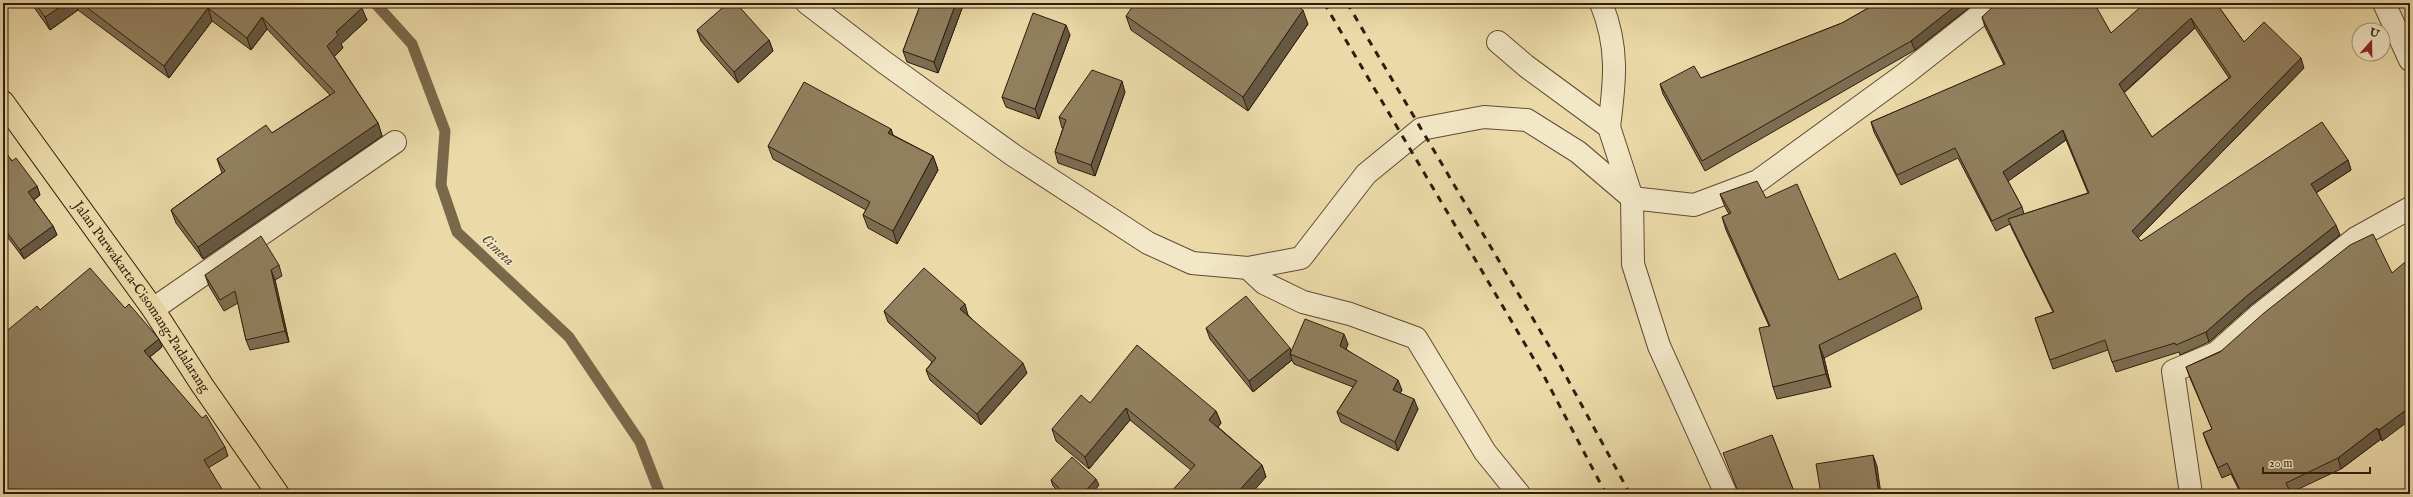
<svg xmlns="http://www.w3.org/2000/svg" width="2413" height="497" font-family="'IM FELL English',serif">
  <style>
    .lines { fill: none; stroke-linecap: round; stroke-linejoin: round }
    .stream { stroke: #7a684a; stroke-width: 11 }
    .minor-casing { stroke: #5f4c34; stroke-width: 24 }
    .highway-casing { stroke: #301d0d; stroke-width: 24 }
    .minor { stroke: #f2e7c6; stroke-width: 22 }
    .highway { stroke: #ebdaa8; stroke-width: 22 }
    .rail { stroke: #301d0d; stroke-width: 3; stroke-dasharray: 7 7; stroke-linecap: butt }
    .wall { fill: #7d6d51; stroke: #301d0d; fill-rule: evenodd }
    .shaded-wall { fill: #665942; stroke: #301d0d }
    .building { fill: #917f5e; stroke: #301d0d; fill-rule: evenodd }
    .labels { text-anchor: middle; dominant-baseline: central; stroke-width: 3; stroke-linejoin: round; paint-order: stroke }
    .street-label { font-size: 14px; fill: #301d0d; stroke: #f2e7c6 }
    .water-label { font-size: 15px; font-style: italic; fill: #5b4931; stroke: #f2e7c6 }
  </style>
  <rect width="100%" height="100%" fill="#ebdaa8"/>
  <filter id="stains"><feTurbulence type="fractalNoise" baseFrequency=".005" numOctaves="4"/><feColorMatrix values="0 0 0 0 .2 0 0 0 0 .09 0 0 0 0 .02 0 0 0 .5 -.17"/></filter>
  <radialGradient id="worn" r=".72"><stop offset=".6" stop-color="#630" stop-opacity="0"/><stop offset="1" stop-color="#630" stop-opacity=".3"/></radialGradient>
  <g class="lines">
    <polyline class="stream" points="375,3 412,44 445,131 441,185 457,232 569,337 640,442 660,494"/>
    <defs>
      <g id="minor">
        <polyline points="807,3 884,62 1013,155 1148,243 1192,263 1248,268 1301,258 1366,174 1421,129 1484,117 1527,120 1578,152 1632,198 1694,205 1758,181 1905,74 1995,3"/>
        <path d="M1601 3C1619 47 1615 81 1609 127"/>
        <polyline points="2384,3 2410,60"/>
        <polyline points="1498,42 1526,66 1609,127 1632,198 1633,264 1659,346 1726,494"/>
        <polyline points="1248,268 1264,283 1303,302 1350,314 1416,338 1485,452 1519,494"/>
        <polyline points="153,309 395,142"/>
        <polyline points="2191,494 2173,371 2216,353 2260,314 2356,238 2410,208"/>
      </g>
      <g id="highway">
        <path id="s1" d="M3 102 153 309 202 385 278 494"/>
      </g>
    </defs>
    <use href="#minor" class="minor-casing"/>
    <use href="#highway" class="highway-casing"/>
    <use href="#minor" class="minor"/>
    <use href="#highway" class="highway"/>
    <g class="rail">
      <polyline points="1324,3 1545,378 1606,494"/>
      <polyline points="1347,3 1555,356 1630,494"/>
    </g>
  </g>
  <g class="wall">
    <polygon points="31,3 358,3 367,20 341,44 343,48 334,56 378,123 382,136 203,259 176,223 171,210 222,173 217,159 272,133 330,95 267,29 251,50 212,21 169,78 78,10 50,30"/>
    <polygon points="921,3 964,3 938,73 907,62 903,51"/>
    <polygon points="1877,3 1975,3 1915,50 1705,171 1663,94 1660,84 1701,78 1842,23"/>
    <path d="M2216 3 2244 42 2304 68 2138 238 2141 241 2348 160 2351 170 2316 193 2340 235 2252 304 2209 342 2180 355 2179 352 2116 372 2108 350 2053 369 2035 318 2053 312 2012 229 2010 224 1996 231 1958 158 1901 185 1874 132 1871 122 2004 65 1985 27 1982 17 2111 33ZM2195 28 2229 78 2152 137 2124 93ZM2066 140 2088 193 2024 214 2022 207 2008 181Z"/>
    <polygon points="1126,16 1308,24 1248,111 1131,30"/>
    <polygon points="697,30 769,40 773,51 738,83 701,41"/>
    <polygon points="1070,35 1039,119 1006,107 1002,97"/>
    <polygon points="1125,92 1095,176 1058,163 1055,152 1063,128 1062,128 1059,117"/>
    <polygon points="891,129 893,135 933,156 938,170 897,244 868,228 863,215 866,210 773,159 768,146"/>
    <polygon points="3,149 12,161 37,186 40,195 34,200 53,226 57,235 24,259 3,231"/>
    <polygon points="1720,194 1766,198 1839,280 1918,296 1922,309 1824,358 1831,387 1777,399 1773,387 1769,326 1726,230 1722,217 1729,214 1725,207"/>
    <polygon points="279,265 282,276 275,280 289,342 250,350 246,340 238,303 224,311 209,286 205,275"/>
    <polygon points="2392,273 2382,441 2381,439 2341,469 2290,493 2291,494 2241,494 2231,474 2222,478 2207,444 2203,433 2212,429 2190,378 2186,367"/>
    <polygon points="125,308 162,347 150,357 225,447 228,456 208,468 40,310"/>
    <polygon points="884,311 968,315 1027,373 981,425 930,380 926,370 932,362 888,322"/>
    <polygon points="1206,328 1290,348 1291,353 1348,344 1346,349 1402,390 1400,393 1418,409 1398,451 1341,422 1337,412 1353,387 1294,364 1292,360 1253,392 1210,339"/>
    <polygon points="1090,403 1216,411 1221,423 1218,427 1262,465 1266,477 1191,470 1130,420 1089,469 1056,441 1052,429"/>
    <polygon points="1772,435 1795,494 1739,494"/>
    <polygon points="1051,480 1099,485 1091,494 1061,494 1053,486"/>
  </g>
  <g class="shaded-wall">
    <polygon points="66,3 75,3 78,10 50,30 45,17"/>
    <polygon points="956,3 964,3 938,73 934,62"/>
    <polygon points="1959,3 1975,3 1915,50 1911,41"/>
    <polygon points="208,8 212,21 169,78 164,66"/>
    <polygon points="362,8 367,20 341,44 343,48 332,59 327,46 336,32"/>
    <polygon points="1303,10 1308,24 1248,111 1243,97"/>
    <polygon points="262,17 267,29 251,50 247,38"/>
    <polygon points="2191,18 2195,28 2122,94 2119,84"/>
    <polygon points="1066,25 1070,35 1039,119 1035,109"/>
    <polygon points="769,40 773,51 738,83 734,72"/>
    <polygon points="2301,58 2304,68 2136,240 2132,231"/>
    <polygon points="1122,81 1125,92 1095,176 1091,165"/>
    <polygon points="378,123 382,136 203,259 198,247"/>
    <polygon points="891,129 895,142 888,133"/>
    <polygon points="2063,130 2066,140 2007,182 2003,172"/>
    <polygon points="933,156 938,170 897,244 893,231"/>
    <polygon points="2348,160 2351,170 2314,194 2311,184"/>
    <polygon points="37,186 40,195 32,201 28,192"/>
    <polygon points="2336,225 2340,235 2252,304 2209,342 2206,332 2249,294"/>
    <polygon points="53,226 57,235 24,259 20,250"/>
    <polygon points="271,270 275,280 289,342 285,331"/>
    <polygon points="965,304 968,315 964,320 960,309"/>
    <polygon points="2410,317 2410,329 2407,320"/>
    <polygon points="1344,334 1348,344 1343,356 1340,346"/>
    <polygon points="159,339 162,347 147,359 144,351"/>
    <polygon points="1819,345 1824,358 1831,387 1826,374"/>
    <polygon points="1290,348 1292,355 1290,354 1292,360 1253,392 1249,381"/>
    <polygon points="1023,363 1027,373 981,425 977,414"/>
    <polygon points="1398,380 1402,390 1396,399 1393,390"/>
    <polygon points="1414,399 1418,409 1398,451 1395,442"/>
    <polygon points="2410,407 2410,420 2382,441 2379,430"/>
    <polygon points="1126,408 1130,420 1089,469 1085,457"/>
    <polygon points="1216,411 1221,423 1214,432 1209,420"/>
    <polygon points="2377,428 2381,439 2341,469 2338,458"/>
    <polygon points="1873,455 1877,466 1881,494 1879,494"/>
    <polygon points="1262,465 1266,477 1251,494 1236,494"/>
    <polygon points="1096,479 1099,485 1091,494 1083,494"/>
  </g>
  <g class="building">
    <polygon points="35,3 66,3 45,17"/>
    <polygon points="81,3 358,3 362,8 336,32 338,35 327,46 378,123 198,247 171,210 225,171 217,159 266,125 272,133 335,92 262,17 247,38 208,8 164,66"/>
    <polygon points="728,3 736,3 769,40 734,72 697,30"/>
    <polygon points="921,3 956,3 934,62 903,51"/>
    <polygon points="1135,3 1293,3 1303,10 1243,97 1126,16"/>
    <polygon points="1877,3 1959,3 1911,41 1702,161 1660,84 1694,66 1701,78 1842,23"/>
    <path d="M1997 3H2094L2111 33 2145 3H2216L2244 42 2264 22 2301 58 2132 231 2141 241 2322 122 2348 160 2311 184 2336 225 2249 294 2206 332 2176 345 2175 343 2112 362 2105 340 2050 360 2035 318 2054 312 2008 219 2089 193 2063 130 2003 172 2022 207 1992 221 1955 148 1897 175 1871 122 2005 64 1982 17ZM2191 18 2231 77 2152 137 2119 84Z"/>
    <polygon points="1033,13 1066,25 1035,109 1002,97"/>
    <polygon points="1092,70 1122,81 1091,165 1055,152 1066,120 1059,117"/>
    <polygon points="804,82 891,129 888,133 933,156 893,231 863,215 870,202 768,146"/>
    <polygon points="3,149 12,161 16,158 37,186 28,192 53,226 20,250 3,227"/>
    <polygon points="1757,181 1766,198 1797,184 1839,280 1895,253 1918,296 1819,345 1826,374 1773,387 1759,328 1770,326 1722,217 1731,213 1720,194"/>
    <polygon points="2373,234 2392,273 2410,258 2410,317 2407,320 2410,324 2410,407 2379,430 2377,428 2338,458 2286,483 2291,494 2242,494 2227,463 2218,468 2203,433 2212,429 2186,367 2220,352 2264,313 2350,245"/>
    <polygon points="261,236 279,265 271,270 285,331 246,340 235,291 220,300 205,275"/>
    <polygon points="90,268 125,308 129,304 159,339 144,351 202,418 206,415 225,447 204,460 225,494 3,494 3,334 37,306 40,310"/>
    <polygon points="924,268 965,304 960,309 1023,363 977,414 926,370 936,358 884,311"/>
    <polygon points="1246,296 1290,348 1249,381 1206,328"/>
    <polygon points="1305,319 1344,334 1340,346 1398,380 1393,390 1414,399 1395,442 1337,412 1357,381 1290,354"/>
    <polygon points="1137,345 1216,411 1209,420 1262,465 1236,494 1169,494 1195,465 1126,408 1085,457 1052,429 1081,395 1090,403"/>
    <polygon points="1772,435 1793,489 1778,494 1739,494 1723,453"/>
    <polygon points="1873,455 1879,494 1821,494 1816,464"/>
    <polygon points="1072,457 1096,479 1083,494 1065,494 1051,480"/>
    <polygon points="1951,490 1951,494 1915,494"/>
  </g>
  <g class="labels">
    <g class="street-label">
      <text stroke="none"><textPath href="#s1" startOffset="239">Jalan Purwakarta–Cisomang–Padalarang</textPath></text>
    </g>
    <g class="water-label">
      <text transform="translate(498 250) rotate(43)">Cimeta</text>
    </g>
  </g>
  <rect width="2413" height="497" fill="none" stroke="#ebdaa8" stroke-width="16"/>
  <rect x="4" y="4" width="2405" height="489" fill="none" stroke="#301d0d" stroke-width="2"/>
  <rect x="8" y="8" width="2397" height="481" fill="none" stroke="#301d0d"/>
  <g transform="translate(2371 42) rotate(20)"><circle r="19" fill="#f2e7c6" stroke="#a4967c"/>
  <path d="M0-3L7 15L0 10L-7 15Z" fill="#8f2418"/>
  <text y="-6" font-size="11" font-weight="bold" text-anchor="middle" fill="#301d0d">U</text>
  </g>
  <path d="M2263 467v6h107v-6" fill="none" stroke="#301d0d" stroke-width="2"/>
  <text x="2269" y="467" font-size="12" fill="#301d0d" stroke="#f2e7c6" stroke-width="3" paint-order="stroke">20 m</text>
  <rect width="100%" height="100%" filter="url(#stains)"/>
  <rect width="100%" height="100%" fill="url(#worn)"/>
</svg>
